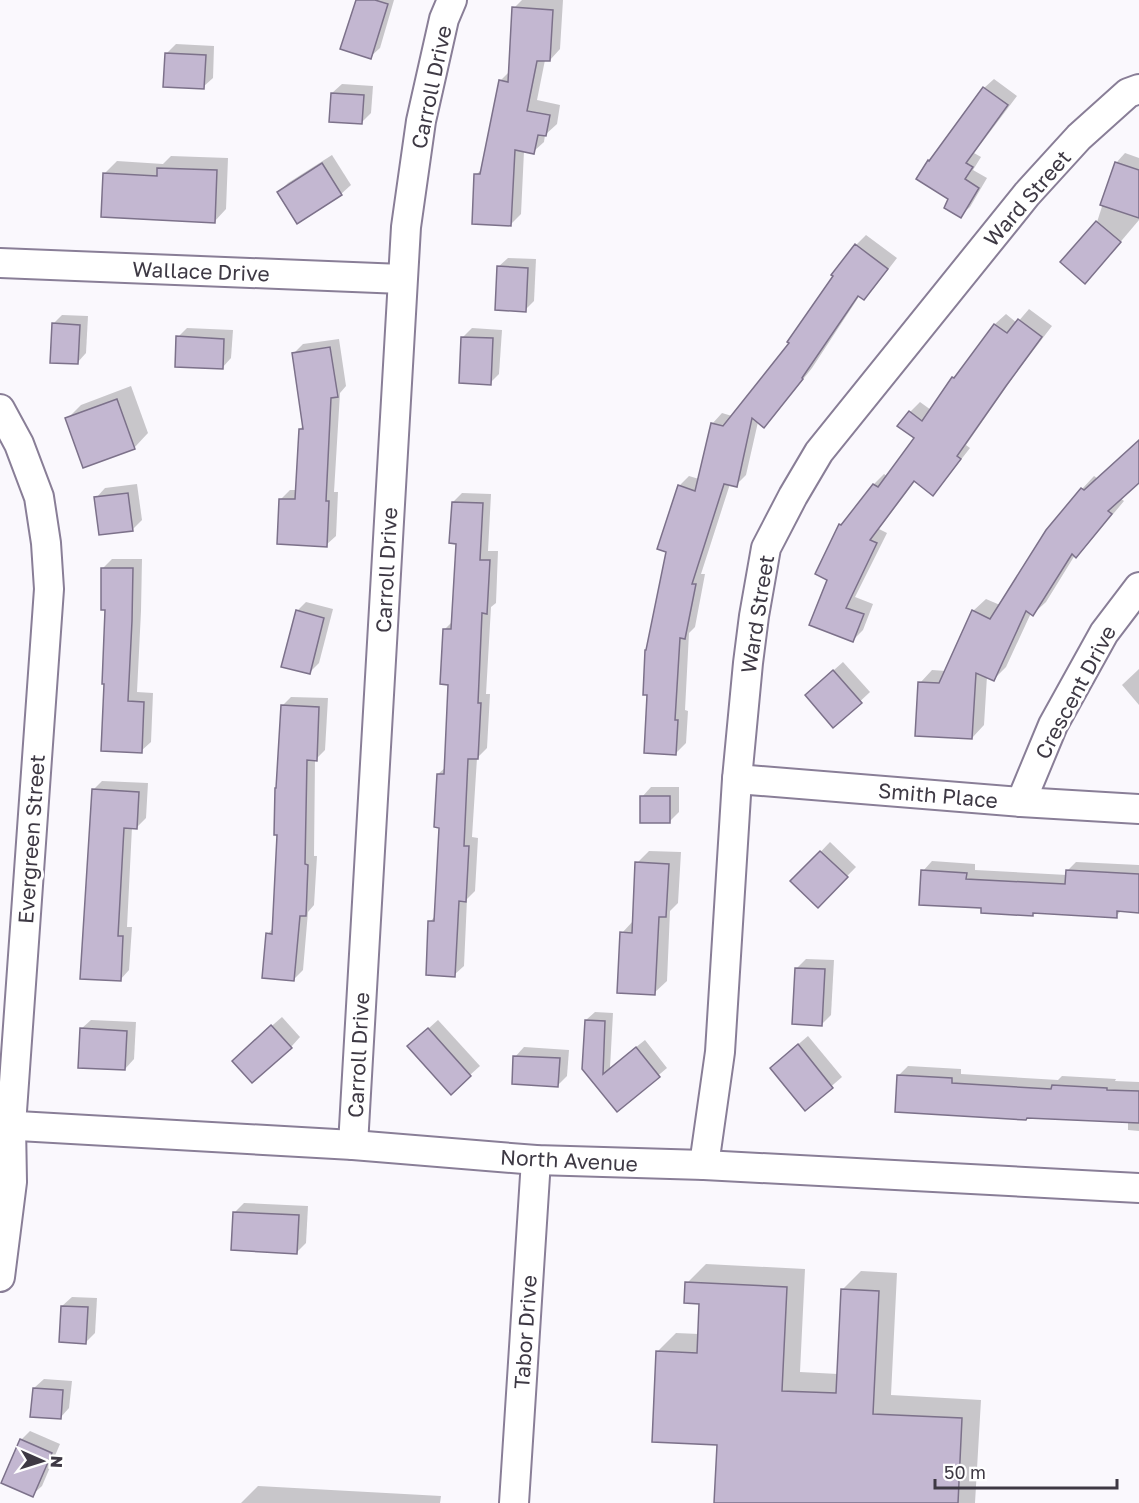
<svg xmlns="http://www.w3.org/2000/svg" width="1139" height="1503" font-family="'Golos Text',sans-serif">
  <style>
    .shadow { fill: #0003 }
    .building { fill: #c3b7d1; stroke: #7c718a; stroke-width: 1.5 }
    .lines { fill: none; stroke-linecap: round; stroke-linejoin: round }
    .street-casing { stroke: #897e97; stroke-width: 32 }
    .street { stroke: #fff; stroke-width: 28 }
    .labels { text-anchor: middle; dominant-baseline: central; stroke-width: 6; stroke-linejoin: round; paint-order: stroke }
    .street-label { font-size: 21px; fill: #3e3944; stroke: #fff }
  </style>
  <rect width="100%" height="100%" fill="#faf8fd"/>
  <g class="shadow">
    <polygon points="357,0 394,0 380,48 370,57"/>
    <polygon points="522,0 563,0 560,49 550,60 545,60 537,100 560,105 557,124 545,135 544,142 533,152 524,151 521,214 510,225 476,175 483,168 500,81 510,71 514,8"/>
    <polygon points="176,44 214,46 213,78 203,87 166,54"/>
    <polygon points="994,79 1017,96 974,153 981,157 973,170 987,178 970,207 960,216 929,161 936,154 984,88"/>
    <polygon points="342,84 373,86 371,113 362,122 332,93"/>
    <polygon points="1125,153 1139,158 1139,220 1095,272 1097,222 1116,163"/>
    <polygon points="332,155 351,185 341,194 279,192 288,183"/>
    <polygon points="171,156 228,158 226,209 214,222 104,174 117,161 163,164"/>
    <polygon points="866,235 897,258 874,288 864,298 860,295 812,368 774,416 764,426 758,422 746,475 736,485 730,484 701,574 705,574 695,627 689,633 685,710 688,711 686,743 676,753 649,694 648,648 679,486 689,476 699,479 712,424 722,413 732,416 791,343 835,276 834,275 856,245"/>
    <polygon points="508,258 536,259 534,301 525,310 498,267"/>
    <polygon points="1029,309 1052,326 1016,373 966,445 970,448 943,483 933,494 916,480 879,529 887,533 855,597 873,604 863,630 853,640 828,579 840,525 851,515 874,484 884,474 888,477 916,438 910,412 920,402 931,410 953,378 964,367 995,324 1006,314 1017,323"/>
    <polygon points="62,315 88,316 86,353 77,363 53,324"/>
    <polygon points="187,328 233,330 231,358 222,368 178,337"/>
    <polygon points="472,328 502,330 499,374 490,383 463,337"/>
    <polygon points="339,339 346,386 340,393 334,492 338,492 336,536 326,545 281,499 290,490 297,490 300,429 304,425 293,354 303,344"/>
    <polygon points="131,386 148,433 134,448 67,419 81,405"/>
    <polygon points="1139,441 1139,481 1120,498 1124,501 1089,543 1076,556 1075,555 1046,602 1033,614 1031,613 1006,667 994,679 987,676 984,725 972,738 920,683 932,670 946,671 973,611 986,599 1000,605 1082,489 1094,476 1097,478"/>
    <polygon points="137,484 142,520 132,530 96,498 105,488"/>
    <polygon points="462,493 491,494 488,551 498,551 496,603 491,607 486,694 490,694 487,748 477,758 472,837 478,838 475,891 467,899 464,966 454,975 430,922 436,915 441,826 438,774 446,767 450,683 445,629 453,621 457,542 453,502"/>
    <polygon points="112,559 142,559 141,611 137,692 153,693 151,742 141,751 102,749 107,608 103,568"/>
    <polygon points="306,602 333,609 319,663 309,673 297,611"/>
    <polygon points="843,662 870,692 834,726 816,686"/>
    <polygon points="1139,669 1139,705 1122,685"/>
    <polygon points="291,697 328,698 325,750 315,760 314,856 317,856 314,905 308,912 303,970 293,980 268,934 274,927 282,706"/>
    <polygon points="102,781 148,783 146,818 136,828 132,827 127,927 132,927 129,970 120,980 93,790"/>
    <polygon points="651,787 679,787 679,812 670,821 642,797"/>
    <polygon points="830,842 856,867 818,906 793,881"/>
    <polygon points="649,851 681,852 678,903 670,911 667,981 654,993 622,933 634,920 637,863"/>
    <polygon points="932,861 975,864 975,870 1067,875 1067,871 1076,862 1139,865 1139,911 1122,910 1116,916 1035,912 1032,915 982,907 923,871"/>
    <polygon points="806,959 834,960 831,1015 822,1024 797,968"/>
    <polygon points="595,1012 613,1013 610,1068 645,1040 667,1068 617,1110 583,1068 586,1020"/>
    <polygon points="282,1017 300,1037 291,1047 243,1051"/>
    <polygon points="91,1020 136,1022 134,1059 125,1069 81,1029"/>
    <polygon points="438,1020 480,1066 451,1092 419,1037"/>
    <polygon points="808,1036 842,1077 805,1109 781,1059"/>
    <polygon points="524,1047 569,1050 567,1076 558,1085 515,1057"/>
    <polygon points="908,1066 961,1069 961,1074 1058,1080 1062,1076 1116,1079 1115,1081 1139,1082 1139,1131 1128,1130 1128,1121 898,1076"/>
    <polygon points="244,1203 308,1206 306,1243 297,1252 235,1212"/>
    <polygon points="706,1264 805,1269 800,1372 838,1374 842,1290 861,1271 897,1273 891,1395 981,1400 975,1503 715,1503 718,1443 657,1352 676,1333 699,1334 700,1302 687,1283"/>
    <polygon points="72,1297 97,1298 95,1333 86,1342 62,1306"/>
    <polygon points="44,1379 72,1381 69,1408 60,1418 34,1388"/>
    <polygon points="30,1431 60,1444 42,1486 32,1495 21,1440"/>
    <polygon points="258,1486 441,1496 440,1503 241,1503"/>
  </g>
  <g class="building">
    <polygon points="356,0 375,0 388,4 371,59 340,49"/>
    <polygon points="512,7 553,10 550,61 537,61 527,111 550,115 546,136 538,135 534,154 515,150 511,226 472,224 474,174 480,174 499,80 508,82"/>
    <polygon points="165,53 206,55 204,89 163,87"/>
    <polygon points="983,87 1008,105 966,163 973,167 965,179 979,188 961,218 944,208 948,199 916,179 928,160 929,161"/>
    <polygon points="331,93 364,95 362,124 329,122"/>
    <polygon points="1115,162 1139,170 1139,218 1100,205"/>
    <polygon points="322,163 342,195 297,224 277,192"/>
    <polygon points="157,168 217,170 215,223 101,217 103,173 157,176"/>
    <polygon points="1096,221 1121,242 1085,284 1060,262"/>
    <polygon points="855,244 888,269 864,300 858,296 802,378 803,379 764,428 752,418 737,487 724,484 692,584 696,584 685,639 680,638 675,720 678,720 676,755 644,753 647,695 643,695 645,650 646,650 666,552 657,549 678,485 695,491 711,423 723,426 789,343 787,342 833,276 831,275"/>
    <polygon points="497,266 528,268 526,312 495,310"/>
    <polygon points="1018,319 1042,337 1006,386 957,456 961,459 933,496 914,481 870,540 877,543 846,608 864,614 853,642 809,625 827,580 815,574 839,524 841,525 873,484 878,487 914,438 897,426 909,411 922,421 952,377 954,378 994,324 1007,333"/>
    <polygon points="52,323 80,325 78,364 50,363"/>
    <polygon points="176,336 224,339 223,369 175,367"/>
    <polygon points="461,337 493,338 491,385 459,383"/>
    <polygon points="330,347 338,397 331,398 326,501 329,501 327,547 277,544 279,499 295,499 299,429 303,429 292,353"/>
    <polygon points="117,399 135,449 83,468 65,418"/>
    <polygon points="1139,440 1139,483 1108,511 1112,514 1076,558 1072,554 1033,616 1026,611 994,681 976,673 972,739 915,736 918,682 939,683 972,610 990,619 1046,530 1081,488 1084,490"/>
    <polygon points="128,493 133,531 99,535 94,497"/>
    <polygon points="452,502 483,503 480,560 490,560 487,614 482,613 478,703 481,703 478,759 468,759 464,846 469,846 466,902 459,901 455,977 426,975 428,921 434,921 439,828 434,827 437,774 444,774 448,685 440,684 443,629 451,629 456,544 449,543"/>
    <polygon points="101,568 133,568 132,621 128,701 144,702 142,753 101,751 104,684 102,684 105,610 101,610"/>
    <polygon points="296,610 324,618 310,674 281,667"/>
    <polygon points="833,670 862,703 833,728 805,695"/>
    <polygon points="281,705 319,707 317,761 307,760 305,864 308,865 306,916 300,916 294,981 262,978 266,933 272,934 277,835 274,835 275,788 276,788"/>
    <polygon points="92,789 139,792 137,829 124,828 118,936 123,936 121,981 80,979"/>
    <rect x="640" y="796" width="30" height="27"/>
    <polygon points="820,851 848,877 818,908 790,881"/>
    <polygon points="635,862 669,864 666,917 659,917 655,995 617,993 620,932 632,933"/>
    <polygon points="921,870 967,873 966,879 1065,884 1066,870 1139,874 1139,913 1117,911 1117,918 1033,913 1033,916 981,913 981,908 919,905"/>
    <polygon points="795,968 825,969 822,1026 792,1024"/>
    <polygon points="585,1020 605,1021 603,1074 636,1047 660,1077 617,1112 582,1069"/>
    <polygon points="271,1025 292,1048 252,1083 232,1061"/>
    <polygon points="80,1028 127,1031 125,1070 78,1068"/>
    <polygon points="428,1028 471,1076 451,1095 407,1046"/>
    <polygon points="798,1044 833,1088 805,1111 770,1068"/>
    <polygon points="513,1056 560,1058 558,1087 512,1084"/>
    <polygon points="897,1075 952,1078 952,1083 1051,1089 1052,1085 1107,1088 1107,1090 1139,1091 1139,1123 1027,1118 1026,1120 895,1112"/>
    <polygon points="233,1212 299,1215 297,1254 231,1250"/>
    <polygon points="685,1282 787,1287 782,1391 836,1393 841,1289 879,1291 873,1414 962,1418 958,1503 714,1503 717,1445 652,1442 656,1351 697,1353 699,1304 684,1303"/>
    <polygon points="61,1306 88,1307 86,1344 59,1342"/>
    <polygon points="33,1388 63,1390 61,1419 30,1417"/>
    <polygon points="20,1439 52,1453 33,1497 1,1483"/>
  </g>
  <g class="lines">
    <defs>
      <g id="street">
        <polyline points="0,263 402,279"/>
        <polyline points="0,409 19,444 39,497 46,543 49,589 11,1125 12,1182 0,1277"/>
        <polyline points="737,779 1021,802 1139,809"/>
        <polyline points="1021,802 1053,725 1104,633 1139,587"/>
        <polyline points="0,1125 353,1145 536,1160 704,1165 1139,1188"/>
        <polyline points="353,1145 406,227 421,121 444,19 452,0"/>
        <polyline points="704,1165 720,1052 737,779 748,663 754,616 766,548 793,496 819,452 1027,194 1079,137 1128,93 1139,89"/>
        <polyline points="514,1503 536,1160"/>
      </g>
    </defs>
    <use href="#street" class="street-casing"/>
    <use href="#street" class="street"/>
  </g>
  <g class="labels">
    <g class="street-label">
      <text transform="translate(431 87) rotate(-78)">Carroll Drive</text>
      <text transform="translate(1027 198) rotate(-49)">Ward Street</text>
      <text transform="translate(201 271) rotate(2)">Wallace Drive</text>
      <text transform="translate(386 570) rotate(-87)">Carroll Drive</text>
      <text transform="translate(757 614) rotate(-81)">Ward Street</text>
      <text transform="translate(1075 692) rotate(-62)">Crescent Drive</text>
      <text transform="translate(938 795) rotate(5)">Smith Place</text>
      <text transform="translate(31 839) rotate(-86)">Evergreen Street</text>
      <text transform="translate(358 1055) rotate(-87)">Carroll Drive</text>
      <text transform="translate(569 1160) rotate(3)">North Avenue</text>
      <text transform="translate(525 1332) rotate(-86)">Tabor Drive</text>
    </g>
  </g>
  <g transform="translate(42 1461) rotate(93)" stroke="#ffffff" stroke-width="4.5" paint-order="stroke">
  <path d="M0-4.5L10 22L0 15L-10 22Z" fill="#3e3944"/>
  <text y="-9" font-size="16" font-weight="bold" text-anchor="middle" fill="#3e3944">N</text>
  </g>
  <path d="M935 1479v9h182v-9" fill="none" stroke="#3e3944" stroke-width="3"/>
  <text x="944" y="1479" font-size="18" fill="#3e3944" stroke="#ffffff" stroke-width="4.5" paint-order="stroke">50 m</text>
</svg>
